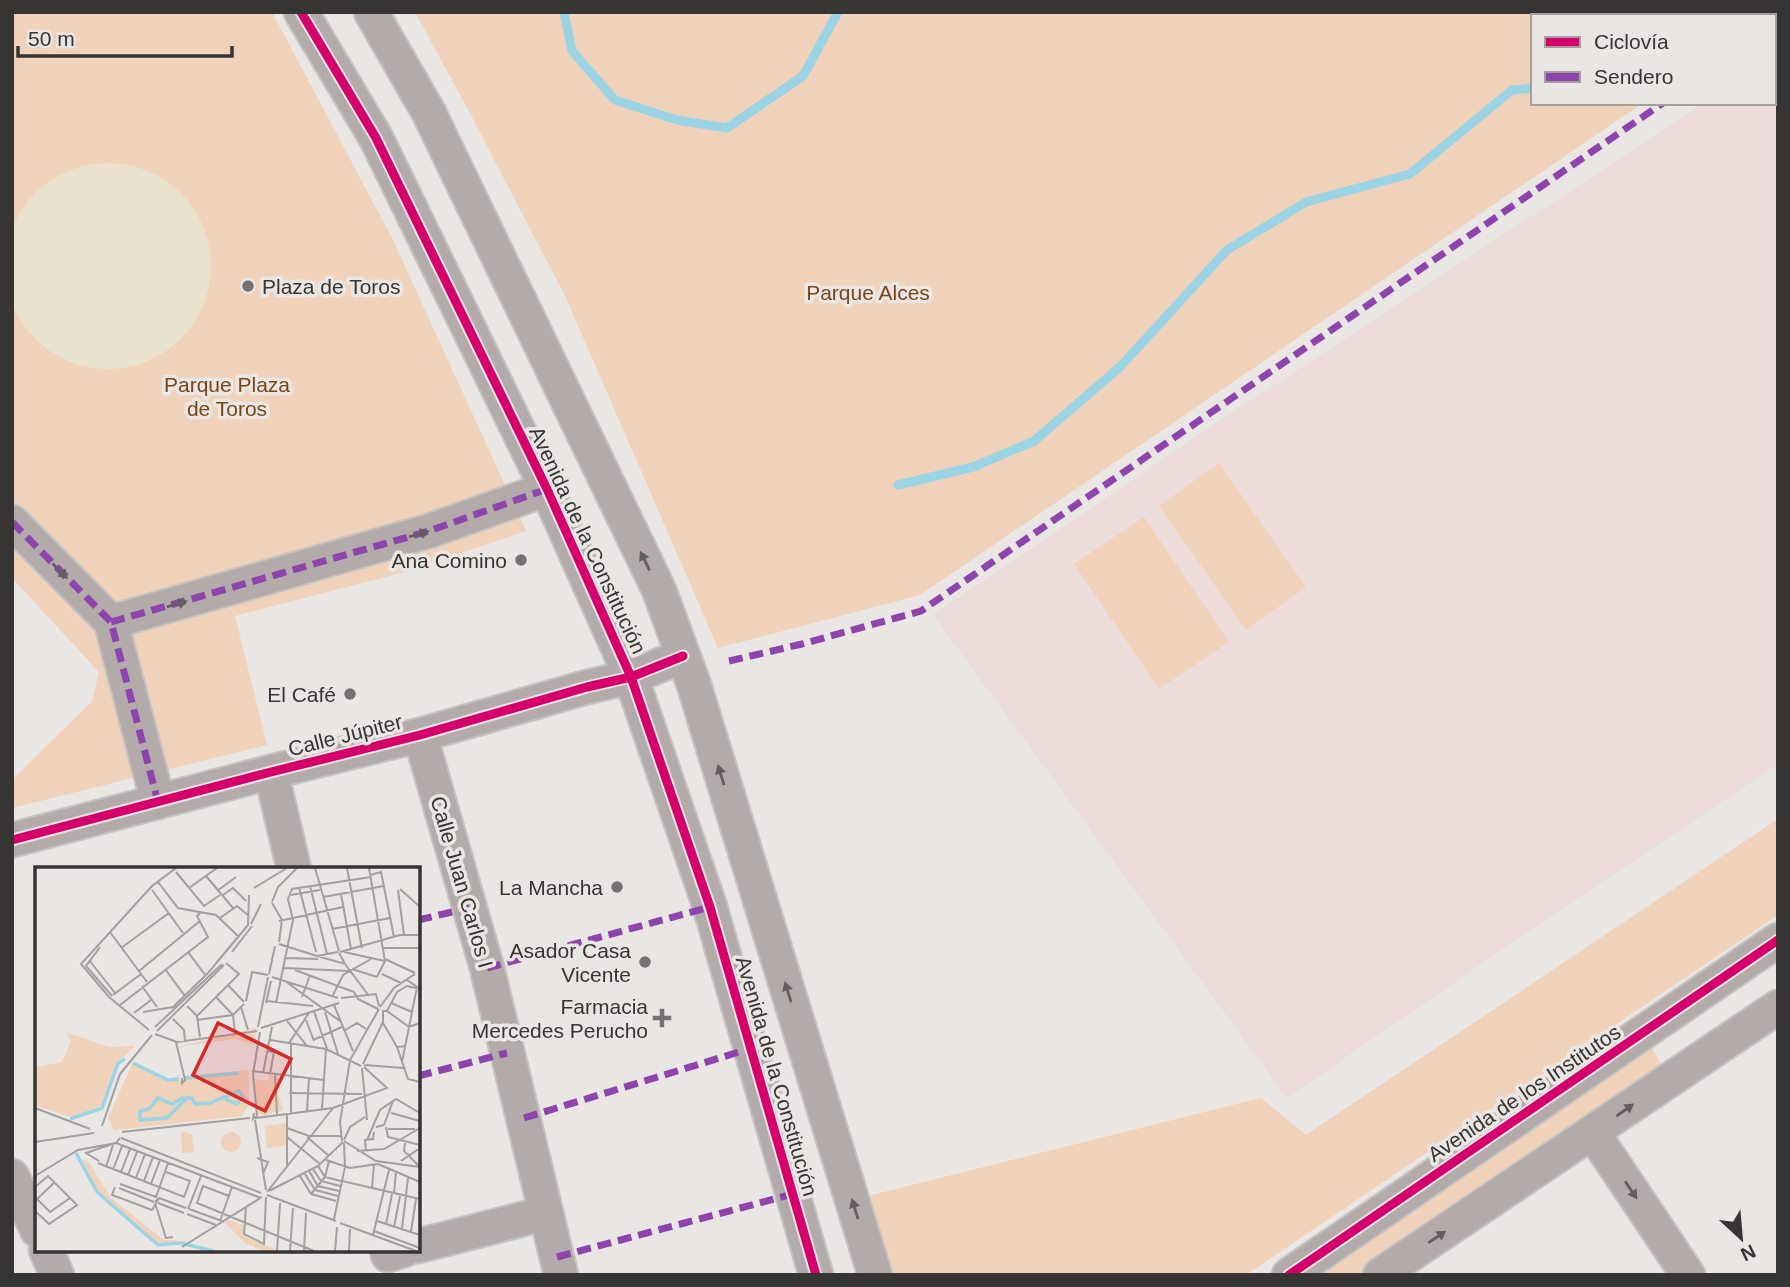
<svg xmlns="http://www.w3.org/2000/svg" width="1790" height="1287" font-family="Helvetica,sans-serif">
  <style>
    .education { fill: #edddda }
    .green { fill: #f0d1b9 }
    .sand { fill: #e8e1cc }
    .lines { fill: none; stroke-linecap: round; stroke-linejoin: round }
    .stream { stroke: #9bd4e4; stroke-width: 9 }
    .minor-casing { stroke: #c5c3c2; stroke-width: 37 }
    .minor { stroke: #b3aaaa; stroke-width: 33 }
    .quiet { stroke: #8e44ad; stroke-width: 7; stroke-dasharray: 14 7; stroke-linecap: butt }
    .cycleway-casing { stroke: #eae6e3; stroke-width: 13 }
    .cycleway { stroke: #d6006c; stroke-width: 9 }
    .oneway { fill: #625e5d }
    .poi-dot { fill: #757372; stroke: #eae6e3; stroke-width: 2.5 }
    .labels { text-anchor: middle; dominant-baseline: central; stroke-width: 7; stroke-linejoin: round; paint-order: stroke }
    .poi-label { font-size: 21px; fill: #373534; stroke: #eae6e3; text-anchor: end }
    .park-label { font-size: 21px; fill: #7b4617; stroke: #eae6e3 }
    .street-label { font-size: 21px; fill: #373534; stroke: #eae6e3 }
    .inset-river { fill: none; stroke: #9bd4e4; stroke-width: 3.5 }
    .inset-road { fill: none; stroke: #a29f9e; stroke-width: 2 }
    .view { fill: #d62828; fill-opacity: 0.15; stroke: #d62828; stroke-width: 3.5 }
    .inset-edge { fill: none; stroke: #373534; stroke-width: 3.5 }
  </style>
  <rect width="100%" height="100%" fill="#e9e6e4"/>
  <polygon class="education" points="1778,54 1778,764 1551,916 1287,1098 933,615 1209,428 1704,103 1774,103 1774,56"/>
  <g class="green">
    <polygon points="12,12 272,12 393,240 526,531 405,572 235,616 267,745 12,808 12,780 92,701 99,672 12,578"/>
    <polygon points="415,12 1777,12 1772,16 1533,16 1533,103 1643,103 920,595 718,648 566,298 472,117"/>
    <polygon points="1219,463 1306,587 1246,630 1159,506"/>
    <polygon points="1144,517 1229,642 1159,689 1074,564"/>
    <polygon points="1778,819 1778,915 1246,1275 875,1275 852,1200 1261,1098 1306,1135"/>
    <polygon points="1643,1033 1670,1079 1380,1275 1289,1275"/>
  </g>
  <circle class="sand" cx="108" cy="266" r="103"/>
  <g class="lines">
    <g class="stream">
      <polyline points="564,12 572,51 615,100 677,120 727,128 803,76 838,12"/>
      <polyline points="1691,16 1697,12"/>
      <polyline points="898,485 973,467 1034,441 1120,367 1227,250 1306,202 1410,174 1512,90 1533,88"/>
    </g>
    <defs>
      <g id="minor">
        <polyline points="301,12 376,138 547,489 631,677 710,907 816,1275"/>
        <polyline points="371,12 429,113 659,590 694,685 875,1275"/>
        <polyline points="12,522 111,622 158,802"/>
        <polyline points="111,622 429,531 547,489"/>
        <polyline points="420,735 487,968 561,1275"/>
        <polyline points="271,772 294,869"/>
        <polyline points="12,840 271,772 420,735 587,687 631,677 683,656"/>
        <polyline points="1593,1133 1688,1275"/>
        <polyline points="12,1176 37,1230"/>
        <polyline points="418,1246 546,1213"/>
        <polyline points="46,1250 57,1275"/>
        <polyline points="387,1250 388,1255 404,1250"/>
        <polyline points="1289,1275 1778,940"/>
        <polyline points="1380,1275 1778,1007"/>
      </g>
    </defs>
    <use href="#minor" class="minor-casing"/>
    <use href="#minor" class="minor"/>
    <g class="quiet">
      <polyline points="1774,27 1778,25"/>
      <polyline points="12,522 111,622 158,802"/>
      <polyline points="111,622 429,531 547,489"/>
      <polyline points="729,661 802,644 921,611 1663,103"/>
      <polyline points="418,920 469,908"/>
      <polyline points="487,968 710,907"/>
      <polyline points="418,1076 507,1053"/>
      <polyline points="524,1118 752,1048"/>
      <polyline points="557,1257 793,1194"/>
    </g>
    <defs>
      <g id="cycleway">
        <polyline points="301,12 376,138 547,489 631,677 710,907 816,1275"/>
        <polyline points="12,840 271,772 420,735 587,687 631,677 683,656"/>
        <polyline points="1289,1275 1778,940"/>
      </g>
    </defs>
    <use href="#cycleway" class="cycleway-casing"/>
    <use href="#cycleway" class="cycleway"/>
  </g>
  <defs><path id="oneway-solid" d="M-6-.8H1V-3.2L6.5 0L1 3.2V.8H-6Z" transform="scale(1.75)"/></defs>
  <g class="oneway">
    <use href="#oneway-solid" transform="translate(419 534) rotate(-16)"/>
    <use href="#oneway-solid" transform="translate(645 561) rotate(-116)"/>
    <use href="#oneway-solid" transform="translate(60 571) rotate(45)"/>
    <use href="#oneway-solid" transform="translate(177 604) rotate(-16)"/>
    <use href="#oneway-solid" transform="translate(721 775) rotate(-107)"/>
    <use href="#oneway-solid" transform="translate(788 992) rotate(-107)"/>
    <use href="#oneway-solid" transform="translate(1625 1110) rotate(-35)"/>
    <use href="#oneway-solid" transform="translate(1631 1190) rotate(56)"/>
    <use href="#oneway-solid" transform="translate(855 1209) rotate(-107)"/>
    <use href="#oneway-solid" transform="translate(1437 1237) rotate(-34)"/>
  </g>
  <g class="poi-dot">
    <circle cx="248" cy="286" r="7"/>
    <circle cx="521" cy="560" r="7"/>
    <circle cx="350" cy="694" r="7"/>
    <circle cx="617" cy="887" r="7"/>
    <circle cx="645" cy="962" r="7"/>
    <path d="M658.5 1007.5h7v7h7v7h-7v7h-7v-7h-7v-7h7z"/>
  </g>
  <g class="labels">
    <g class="poi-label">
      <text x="262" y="286" text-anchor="start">Plaza de Toros</text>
      <text x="507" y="560">Ana Comino</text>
      <text x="336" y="694">El Café</text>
      <text x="603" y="887">La Mancha</text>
      <text x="631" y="950">Asador Casa<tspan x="631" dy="24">Vicente</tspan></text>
      <text x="648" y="1006">Farmacia<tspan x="648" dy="24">Mercedes Perucho</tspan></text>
    </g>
    <g class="park-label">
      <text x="868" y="292">Parque Alces</text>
      <text x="227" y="384">Parque Plaza<tspan x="227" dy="24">de Toros</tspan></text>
    </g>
    <g class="street-label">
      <text transform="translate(588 540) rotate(65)">Avenida de la Constitución</text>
      <text transform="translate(345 735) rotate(-14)">Calle Júpiter</text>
      <text transform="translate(462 882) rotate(74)">Calle Juan Carlos I</text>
      <text transform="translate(777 1076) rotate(74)">Avenida de la Constitución</text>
      <text transform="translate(1524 1093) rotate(-34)">Avenida de los Institutos</text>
    </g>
  </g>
  <g transform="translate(35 867)">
    <rect width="385" height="385" fill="#e9e6e4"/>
    <path d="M221 161 220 178 200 172 143 180ZM31 165 74 180 100 179 80 198 66 238 38 251 0 238V200L27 195 36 174ZM98 195 133 212 143 210 147 218 151 209 214 203V238L207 249 79 263 73 251ZM234 208 247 211 240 215 248 243 229 248 221 246 220 212 233 214ZM251 256V278L232 281 230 259ZM146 264 157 267 159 285 147 286ZM186 275a10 10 0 1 1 20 0a10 10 0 1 1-20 0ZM47 293 53 294 76 331 129 373 153 374 124 378 63 324ZM194 353 208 358V368L215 372 244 384H228L211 377 189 355Z" fill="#f0d1b9"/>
    <path class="inset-river" d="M98 196 133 213 144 212M150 211 204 206M152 231 132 251 105 253V244L114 242 123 231 137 237 147 231H157L160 237 175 236 204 224 208 230 202 237 190 232M35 252 67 241 83 196 90 192M41 286 62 325 123 378 145 376 179 384"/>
    <path class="inset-road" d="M280 1 304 84M312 1 327 81M334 1 350 94 342 110M141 5 169 39 185 28M335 8 346 5 359 70M171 9 198 41M123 15 143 41 181 48 204 70M275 19 292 87M264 20 281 85M154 21 182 1M219 21 252 1M365 22 385 40M117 23 148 66M363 23 369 68M182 24 201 10M306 27 316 82M188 28 198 21 211 34M256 28 285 23M288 30 349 19M237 35 243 20 262 1M237 36 247 53 244 75M185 51 202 39 214 49M244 54 308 40M216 57 226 37M297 62 355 51M75 65 112 115M244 77 282 89 303 85M65 80 51 99 77 129M86 81 134 46M348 81H385M153 85 171 109M197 85 217 59M305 85 365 68H385M309 85 350 94M282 89 310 97 304 86M251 91 283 92M350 92 380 106M54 93 80 126M310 97 334 129M249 101 314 104M130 102 150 129M317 102 342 110M260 103 319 125 323 132 343 142M104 104 165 54M234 107 240 79M347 107 366 116M237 110 303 131M250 114 305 154M193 118 209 135M107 119 122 140M78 128 106 107M298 128 308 108 336 92M181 130 198 148 200 165M267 130 275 108M306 131 341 127 344 139M211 134 217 105 233 108M232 134 278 139M231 136 236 114M241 136 258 53 253 32 257 22 336 10M356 136 377 145M85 138 173 70 162 49 166 45M299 138 318 184M152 139 162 149 165 170M206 140 213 163M345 140 359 121 380 107M279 144 292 182M352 144 374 160 385 156M108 145 138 140 173 106 213 58 214 28M290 145 303 187M99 146 116 133M162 149 204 107 191 96M138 152 149 163 150 174M162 153 198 148 209 137M271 153 279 174M252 154 272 179M348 156 362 180M120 160 187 97M223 160 233 110M226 161 304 136M114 163 74 130 46 97 117 19 141 1M122 164 189 98M309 164 322 156 331 162M120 167 142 175 222 164M235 173 291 182 326 199M278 173 307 160M141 175 150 213 147 216V211M254 176 274 146M256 177V246M371 179 362 180 373 212 385 215M232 184 239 185 235 207M367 195 382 120 372 113M328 197 348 155V144H352L362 125 372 119 385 122M329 198 369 201M327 201 332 253M217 204 289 213M228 206 237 160M240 208 242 247M254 226 327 227M0 241 55 262M287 242 291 182M272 244 274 212M219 246 218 252 222 249 218 207 225 165M356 246 385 254M221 251 298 241 352 221 329 200M220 253 231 323M67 259 85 207 117 168M341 260 349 258 358 234M351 260 353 270 385 278M252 261 274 269H306M353 262H380M87 265 215 251M252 270 285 297M272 270 294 289M86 271 226 326M309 273 315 260 330 250M332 273 345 243 361 232 385 246M307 274 305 255 315 193 344 142M309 274 341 294 385 300M0 275 59 266M81 276 226 331M370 276 369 284 385 300M322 284 349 282 385 261M331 284 330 273 338 272 339 265M222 291 233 295 228 307M291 293 315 301 343 297M64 294 51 286 80 276M366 294 385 281M63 296 149 330 155 314 131 305M343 297 385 315M252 298V246M283 299 290 310 306 314M71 300 78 278M278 302 286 314 305 319M78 303 87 279M274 304 283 319 304 324M86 305 95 282M270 307 280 323 303 329M93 308 102 285M0 309 43 283 81 276 85 271M265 309 276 327M101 311 110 287M109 314 118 290M307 314 385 332M85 317 121 330 133 296M116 317 125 293M0 320 13 309 42 338 14 357 0 344M80 320 77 328 117 343 124 331 120 335M84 321 119 335M337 322 339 297M234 324 283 299 308 275M232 325 298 241M276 327 290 310 294 294M276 327 301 334M359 327 361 304M232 328 301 354M194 329 168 319 162 336 279 384M124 331 151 341M2 332 15 345 35 331M0 334 20 315M120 336 131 371 138 370M123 336 149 346M211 340 209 367 229 377 231 330M153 342 166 309M154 342 187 354M152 347 181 358M299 352 310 300 309 276M185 354 197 320M342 354 385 368M305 356 381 384M351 357 357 327M359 360 365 329M367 362 373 311M339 364 385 381M376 365 381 332M338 368 354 303M147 380 227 330M242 384 245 336M255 384 258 341M269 384 271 346M300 384 302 360M314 384 315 362"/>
    <path class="view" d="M183 156 256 192 230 244 158 208Z"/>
    <rect width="385" height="385" class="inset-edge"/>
  </g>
  <rect width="1790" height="1287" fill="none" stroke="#373534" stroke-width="28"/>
  <rect x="1531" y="14" width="245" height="91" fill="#eae6e3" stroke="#a29f9d" stroke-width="2"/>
  <rect x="1545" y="37" width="35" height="10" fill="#d6006c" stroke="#a29f9d" stroke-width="2"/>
  <text x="1594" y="49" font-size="21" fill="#373534">Ciclovía</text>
  <rect x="1545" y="72" width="35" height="10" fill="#8e44ad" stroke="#a29f9d" stroke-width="2"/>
  <text x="1594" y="84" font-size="21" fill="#373534">Sendero</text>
  <g transform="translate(1741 1238) rotate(154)" stroke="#eae6e3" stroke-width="5" paint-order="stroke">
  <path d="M0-5L12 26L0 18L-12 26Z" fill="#373534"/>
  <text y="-10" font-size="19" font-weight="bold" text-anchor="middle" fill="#373534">N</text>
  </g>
  <path d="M18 46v10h214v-10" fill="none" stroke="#373534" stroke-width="3.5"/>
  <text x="28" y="46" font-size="21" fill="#373534" stroke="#eae6e3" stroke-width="5" paint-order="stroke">50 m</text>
</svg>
